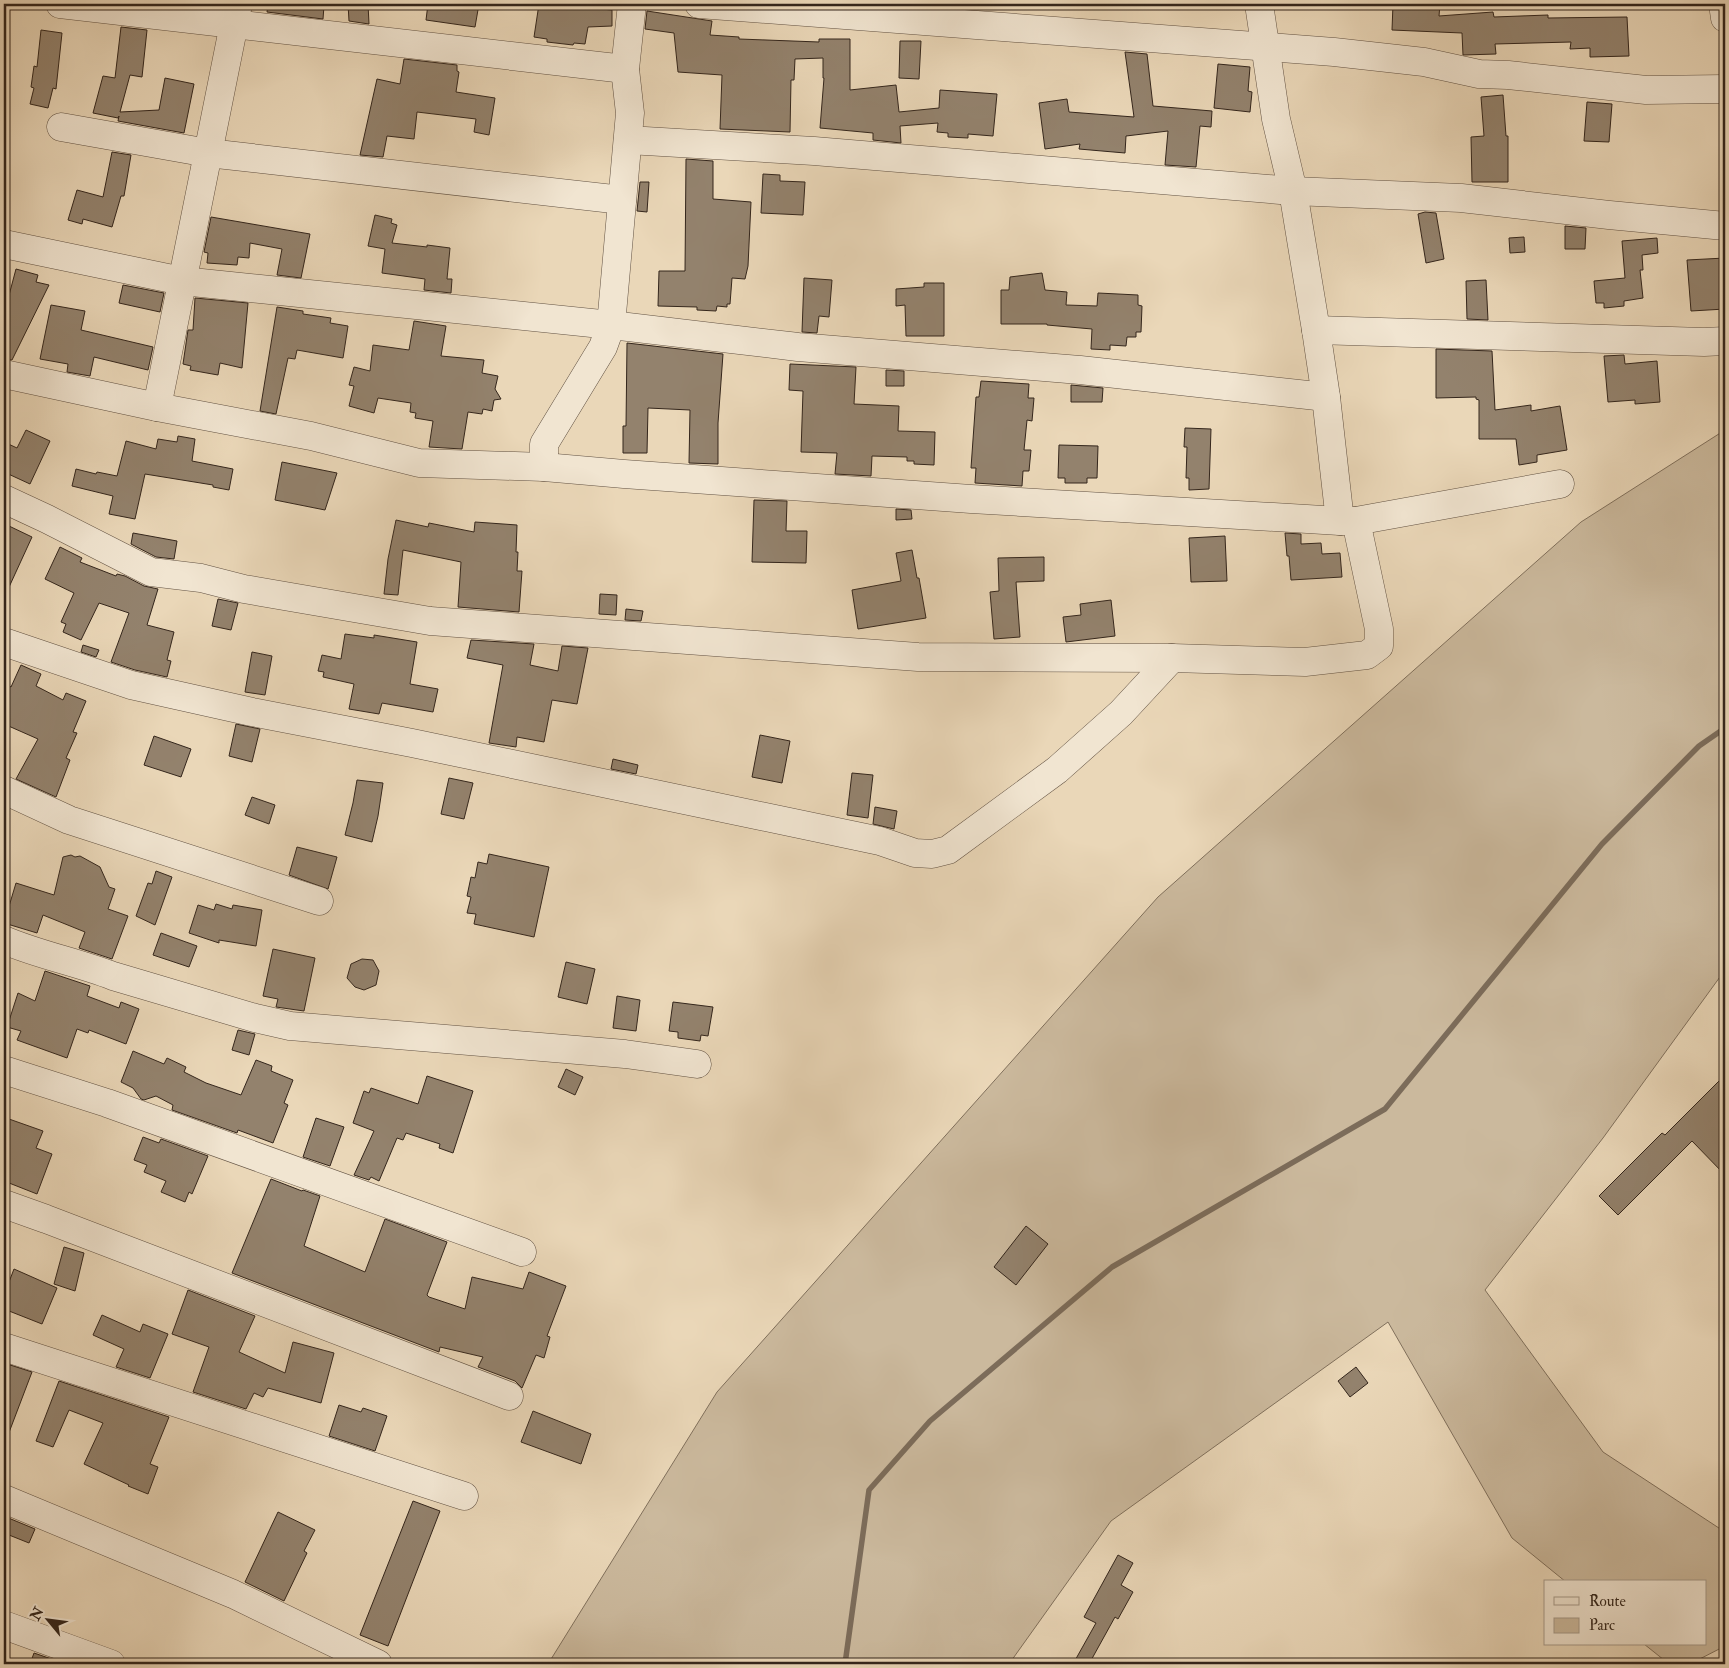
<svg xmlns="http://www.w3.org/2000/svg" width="1729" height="1668" font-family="'IM FELL Double Pica',serif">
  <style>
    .green { fill: #cbb99d; stroke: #80705c }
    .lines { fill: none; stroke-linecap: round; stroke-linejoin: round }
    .stream { stroke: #7c6c5a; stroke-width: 5.5 }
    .building { fill: #93826d; stroke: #34261c }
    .minor-casing { stroke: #625243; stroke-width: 29 }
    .minor { stroke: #f1e5d1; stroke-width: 28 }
  </style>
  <rect width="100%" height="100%" fill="#ead7b8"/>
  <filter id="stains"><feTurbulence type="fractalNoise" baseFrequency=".004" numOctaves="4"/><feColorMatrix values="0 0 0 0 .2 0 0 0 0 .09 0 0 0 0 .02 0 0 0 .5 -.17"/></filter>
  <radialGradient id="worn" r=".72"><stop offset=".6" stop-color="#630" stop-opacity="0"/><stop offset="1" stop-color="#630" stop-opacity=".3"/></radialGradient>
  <polygon class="green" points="1725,430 1725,970 1603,1138 1485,1290 1603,1452 1725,1532 1725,1646 1690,1664 1669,1664 1644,1644 1705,1644 1705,1582 1566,1582 1512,1538 1388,1322 1111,1521 1009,1664 548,1664 717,1392 1158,897 1581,522"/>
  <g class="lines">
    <polyline class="stream" points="845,1664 869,1490 930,1421 1112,1267 1385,1109 1602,844 1699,746 1725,728"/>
  </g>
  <g class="building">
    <polygon points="268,4 324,6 323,19 267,12"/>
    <polygon points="348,4 368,4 369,24 349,21"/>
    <polygon points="428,4 479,4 475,27 426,20"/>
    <polygon points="539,4 579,4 579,7 612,10 612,26 588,27 585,44 574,43 573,45 547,42 547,39 534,37"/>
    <polygon points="1393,4 1440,4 1439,16 1493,12 1494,17 1548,15 1548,18 1627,17 1629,56 1590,57 1590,48 1570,49 1571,42 1495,44 1496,54 1463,55 1462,33 1392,30"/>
    <polygon points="647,11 712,21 710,35 739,37 739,39 819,42 819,39 850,39 850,90 896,85 899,112 939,108 940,90 997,94 993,136 968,134 968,138 948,137 948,133 937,132 938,123 900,126 901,143 873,140 873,133 820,128 824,78 823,78 823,58 795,59 794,80 791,80 790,132 720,129 722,75 678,72 674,33 645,29"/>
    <polygon points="121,27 147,30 142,77 130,75 120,112 159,110 165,78 194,84 184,133 118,121 119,116 118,118 93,113 103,76 115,78"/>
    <polygon points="41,30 62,33 56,89 53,88 48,108 30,104 34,88 31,87 34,66 37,67"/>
    <polygon points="900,41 921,41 919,79 899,78"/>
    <polygon points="1125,52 1147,54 1153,106 1212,111 1211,127 1200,126 1196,167 1165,165 1168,131 1126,136 1125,153 1079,149 1080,144 1045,149 1039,103 1067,99 1069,112 1134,117"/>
    <polygon points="404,59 457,65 457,71 459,72 456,92 495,98 489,135 474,132 476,119 417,112 414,139 387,136 383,157 360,155 377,79 400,84"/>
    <polygon points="1218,64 1250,67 1248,91 1252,92 1250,112 1214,108"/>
    <polygon points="1503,95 1506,136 1508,136 1508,182 1472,182 1471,137 1484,136 1481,97"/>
    <polygon points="1587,102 1612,104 1609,142 1584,141"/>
    <polygon points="112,152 131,155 124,196 121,196 112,227 83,219 82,224 68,220 77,190 103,197"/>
    <polygon points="686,159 713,161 713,199 751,202 748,266 745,279 732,278 730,304 727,304 727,307 717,306 716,311 697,310 697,307 658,306 659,271 685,271"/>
    <polygon points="763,174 780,175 780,181 805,182 803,215 761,213"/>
    <polygon points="640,182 649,182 647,212 637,211"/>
    <polygon points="1425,212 1436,213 1444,259 1426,263 1418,214"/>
    <polygon points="375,215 392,219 391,223 397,225 392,243 427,247 427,245 450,248 447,279 452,279 451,293 424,290 425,279 382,273 385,249 368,246"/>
    <polygon points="211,217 310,234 301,278 277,275 282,249 250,243 249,258 238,257 237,265 207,263 208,253 204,252"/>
    <polygon points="1565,226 1586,228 1585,249 1565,249"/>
    <polygon points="1524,237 1525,252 1510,253 1509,238"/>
    <polygon points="1657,238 1658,253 1642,255 1643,270 1640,270 1643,298 1624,301 1624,306 1604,308 1604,303 1596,303 1594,281 1625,278 1622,241"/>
    <polygon points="1725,258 1725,309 1691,311 1687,260"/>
    <polygon points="16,269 38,275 36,282 49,285 12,360 4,359 4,314"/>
    <polygon points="1042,273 1045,290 1067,292 1066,305 1097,306 1098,293 1138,295 1138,305 1142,306 1141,332 1136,332 1136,337 1127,337 1126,346 1110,345 1110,350 1091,349 1092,329 1047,325 1047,324 1001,324 1001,290 1009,290 1010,277"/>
    <polygon points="804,278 832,280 829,317 819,316 817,333 802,332"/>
    <polygon points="1486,280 1488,320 1467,319 1466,281"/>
    <polygon points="924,283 944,283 944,336 906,336 905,305 896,306 896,289 924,287"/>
    <polygon points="123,285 164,293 160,312 119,303"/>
    <polygon points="195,298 248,303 242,368 220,363 218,375 190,370 191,366 183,364 188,330 193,330"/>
    <polygon points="51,305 85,311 81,330 153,347 148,370 94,357 90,376 67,372 68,364 40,359"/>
    <polygon points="277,307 303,311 303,314 331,318 330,323 348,326 343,358 297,350 295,359 288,358 276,414 260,411"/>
    <polygon points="414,321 446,326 441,356 484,360 482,373 498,376 495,389 501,399 494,400 492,411 483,409 482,414 468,412 462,449 429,447 433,421 415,418 416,413 410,412 411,403 378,398 374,413 349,406 354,386 349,385 354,367 370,371 373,345 409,350"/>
    <polygon points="627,343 723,354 718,423 718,464 689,463 690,410 648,408 647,453 623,453 623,426 626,426"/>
    <polygon points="1436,349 1492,351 1495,410 1531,405 1531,411 1560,406 1567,450 1537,455 1537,462 1519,465 1516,439 1479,439 1479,400 1476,399 1476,397 1436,398"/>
    <polygon points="1624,355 1625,364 1657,361 1660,402 1635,404 1635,400 1608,402 1604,356"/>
    <polygon points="790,364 856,367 854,404 899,406 898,431 935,432 934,465 914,464 914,461 907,461 907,457 872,456 871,476 835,474 837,453 801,452 803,391 789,390"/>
    <polygon points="886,370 904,371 904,386 886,386"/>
    <polygon points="981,381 1029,384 1028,398 1034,398 1032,421 1027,420 1024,450 1031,450 1029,471 1023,471 1022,486 975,483 976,468 971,468 976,397 979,397"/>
    <polygon points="1071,385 1103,388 1102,402 1071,402"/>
    <polygon points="1185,428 1211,429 1209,489 1189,490 1189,478 1186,478 1187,447 1184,447"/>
    <polygon points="26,430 50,441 30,484 4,472 4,442 17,448"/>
    <polygon points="178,436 195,439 192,461 233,469 229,490 213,487 213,485 145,474 135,519 109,514 113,496 72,486 76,469 96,474 97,472 117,476 126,441 156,449 158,439 177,442"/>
    <polygon points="1059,445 1098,446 1097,478 1087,478 1087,483 1065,483 1065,478 1058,478"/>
    <polygon points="282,462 337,473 325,510 275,500"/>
    <polygon points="754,500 787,501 786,531 807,531 806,563 752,562"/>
    <polygon points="896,509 911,510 912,519 896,520"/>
    <polygon points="396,520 428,527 429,523 474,532 475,522 517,525 516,552 518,552 517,571 522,571 519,612 458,607 461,562 403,550 398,595 384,594 388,559"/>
    <polygon points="9,526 32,537 4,598 4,537"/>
    <polygon points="133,533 177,541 174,559 156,557 131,544"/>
    <polygon points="1285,533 1301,534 1301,544 1321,543 1322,554 1340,553 1342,577 1291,580 1289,556 1287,556"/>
    <polygon points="1225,536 1227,581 1191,582 1189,538"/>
    <polygon points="60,547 82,558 80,562 116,576 117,574 125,576 144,586 158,589 147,625 174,632 167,660 171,661 167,677 135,670 111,662 129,613 99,603 81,640 63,632 66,624 61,622 74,593 45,579"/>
    <polygon points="912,550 917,578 919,578 926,618 858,629 852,590 901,581 896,553"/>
    <polygon points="1044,557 1044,581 1016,582 1020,637 994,639 990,592 999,591 998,558"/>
    <polygon points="600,594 617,595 616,615 599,614"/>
    <polygon points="218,599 238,603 231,630 212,626"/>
    <polygon points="1111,600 1115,636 1066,642 1063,617 1081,615 1080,604"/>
    <polygon points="626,609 643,611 641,621 625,620"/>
    <polygon points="345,634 374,638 374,635 417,642 410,684 438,689 433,712 382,703 379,714 349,709 354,684 323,677 324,672 318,671 322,655 341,659"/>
    <polygon points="471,640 534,644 530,665 558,671 562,646 588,648 577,704 552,700 544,742 517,737 516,747 489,743 503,665 467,658"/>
    <polygon points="83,645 99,650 96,657 81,652"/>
    <polygon points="252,652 272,656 265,695 245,692"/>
    <polygon points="21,665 41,674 36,686 63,700 66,693 86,701 73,732 77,733 66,758 70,760 56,797 16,779 38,739 4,724 4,683 11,687"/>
    <polygon points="236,724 260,729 252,762 229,756"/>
    <polygon points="760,735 790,741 782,783 752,777"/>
    <polygon points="154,736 191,749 181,777 144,765"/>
    <polygon points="613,759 638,765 636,774 611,769"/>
    <polygon points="852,773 873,775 868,818 847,815"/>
    <polygon points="449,778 473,783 464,819 441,814"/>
    <polygon points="357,780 383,783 378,816 372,842 345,835 353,803"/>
    <polygon points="252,797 275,805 269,824 245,815"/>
    <polygon points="875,807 897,811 894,829 873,824"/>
    <polygon points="297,847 337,857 328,889 289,875"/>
    <polygon points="489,854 549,867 534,937 474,924 476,914 467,913 471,897 467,896 471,877 475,878 478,862 487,864"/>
    <polygon points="71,855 75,857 80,856 100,867 109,887 115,889 108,909 128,916 112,959 79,948 85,932 43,915 37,933 4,923 16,883 54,895 63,857"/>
    <polygon points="156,871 172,877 155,925 136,916 148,883 152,884"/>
    <polygon points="216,904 232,909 233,905 262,910 256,946 219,940 219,943 189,933 198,905 214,910"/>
    <polygon points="161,933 197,946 189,967 153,955"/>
    <polygon points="273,949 315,958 304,1011 276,1007 278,999 263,996"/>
    <polygon points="362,959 373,960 379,971 376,985 364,990 355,987 347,978 351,964"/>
    <polygon points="566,962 595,969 587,1004 558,997"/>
    <polygon points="45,971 90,986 87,996 119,1008 121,1002 139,1009 126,1044 89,1030 88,1033 77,1029 67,1058 17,1040 21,1031 7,1027 18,993 35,1001"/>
    <polygon points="617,996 640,1000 636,1031 613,1028"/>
    <polygon points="673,1002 713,1007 708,1036 701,1035 700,1041 678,1038 678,1032 669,1031"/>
    <polygon points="238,1030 255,1034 249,1055 232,1050"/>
    <polygon points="133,1051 164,1064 167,1058 186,1067 184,1072 206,1083 241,1095 256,1060 272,1066 271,1071 293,1080 284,1103 288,1105 273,1143 238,1130 237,1133 172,1110 173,1105 156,1096 144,1100 141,1099 133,1088 121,1082"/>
    <polygon points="566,1069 583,1077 575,1095 558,1087"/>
    <polygon points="1725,1075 1725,1175 1692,1141 1618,1215 1599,1196 1662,1133 1665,1135"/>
    <polygon points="427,1076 473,1091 453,1153 439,1148 440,1144 406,1133 403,1140 397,1138 379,1181 371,1177 369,1180 354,1175 374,1131 353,1123 364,1091 369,1093 371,1088 418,1104"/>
    <polygon points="316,1118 344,1127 330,1166 303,1157"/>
    <polygon points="9,1119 43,1131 36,1148 52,1154 37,1194 4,1181 4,1131"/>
    <polygon points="143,1137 159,1143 161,1139 208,1156 192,1194 189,1192 185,1202 161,1192 166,1181 144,1172 147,1165 134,1160"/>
    <polygon points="271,1179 302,1191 303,1190 320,1196 304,1246 365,1272 385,1219 447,1242 427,1295 429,1297 465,1309 472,1277 523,1289 529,1272 566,1286 547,1336 550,1337 544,1358 536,1355 522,1388 515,1381 478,1367 483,1357 440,1347 439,1352 232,1273"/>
    <polygon points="1026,1226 1048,1244 1016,1285 994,1267"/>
    <polygon points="64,1247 84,1253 75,1291 54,1284"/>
    <polygon points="14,1269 57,1288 42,1324 4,1309 4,1295"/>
    <polygon points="188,1290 255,1316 239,1352 285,1373 293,1342 334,1353 321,1403 268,1388 263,1397 254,1393 246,1409 193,1392 209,1347 172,1334"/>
    <polygon points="102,1315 140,1332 143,1324 168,1334 150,1378 116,1367 124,1349 93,1335"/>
    <polygon points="4,1363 32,1372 5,1443 4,1443"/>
    <polygon points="1356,1367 1368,1383 1350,1397 1338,1381"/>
    <polygon points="59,1381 169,1417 150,1464 158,1467 148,1494 128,1486 129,1485 84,1464 103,1423 69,1410 53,1447 36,1441"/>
    <polygon points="339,1405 361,1412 363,1408 387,1416 375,1451 329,1436"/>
    <polygon points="533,1411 591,1434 581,1464 521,1442"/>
    <polygon points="413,1501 440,1511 388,1646 360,1635"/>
    <polygon points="278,1512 315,1530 304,1551 307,1553 284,1601 245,1582"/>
    <polygon points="6,1517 35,1529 29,1543 4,1533 4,1522"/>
    <polygon points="1118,1555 1133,1563 1121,1585 1133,1592 1118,1619 1115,1617 1089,1664 1073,1664 1096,1623 1084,1617"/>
    <polygon points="34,1653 66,1664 30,1664"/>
  </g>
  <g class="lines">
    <defs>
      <g id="minor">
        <polyline points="60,4 625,69"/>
        <polyline points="699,4 1334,52 1424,62 1479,74 1508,75 1646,90 1725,89"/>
        <polyline points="1259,4 1276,119 1293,191 1316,330 1326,397 1340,521"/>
        <polyline points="1723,4 1725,18"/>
        <polyline points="61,127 208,153 622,200"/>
        <polyline points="628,140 814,151 1293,191 1461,198 1609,215 1725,226"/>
        <polyline points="4,244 182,281 611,325 798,347 1080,370 1326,397"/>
        <polyline points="1316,330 1704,342 1725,341"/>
        <polyline points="4,374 157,407 311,436 419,463 544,467 624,474 971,499 1340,521 1356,521 1560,484"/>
        <polyline points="157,407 238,4"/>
        <polyline points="544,467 544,444 603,347 611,325 630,113 625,69 632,4"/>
        <polyline points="4,499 47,519 151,572 201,578 244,589 430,621 918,657 1172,658 1305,662 1367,655 1379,646 1379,629 1356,521"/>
        <polyline points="4,642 131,685 252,712 412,743 880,841 915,853 932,854 948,850 1057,770 1121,713 1172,658"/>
        <polyline points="4,790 69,820 319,901"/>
        <path d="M4 940C39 955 77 962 113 976L255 1018 290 1026 625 1054 697 1064"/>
        <polyline points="4,1070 107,1103 522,1252"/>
        <polyline points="4,1204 46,1219 509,1396"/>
        <polyline points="4,1347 464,1496"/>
        <polyline points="4,1499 233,1594 378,1664"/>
        <polyline points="4,1625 111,1664"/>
      </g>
    </defs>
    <use href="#minor" class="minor-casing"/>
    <use href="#minor" class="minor"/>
  </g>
  <rect width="1729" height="1668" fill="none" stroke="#ead7b8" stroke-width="20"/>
  <rect x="5" y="5" width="1719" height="1658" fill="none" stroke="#34261c" stroke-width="2.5"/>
  <rect x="10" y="10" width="1709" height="1648" fill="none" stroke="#34261c"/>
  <rect x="1544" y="1580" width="162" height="65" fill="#f1e5d1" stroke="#a59989"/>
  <rect x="1554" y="1597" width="25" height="8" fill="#f1e5d1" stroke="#a59989"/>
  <text x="1589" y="1606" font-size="15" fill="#34261c">Route</text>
  <rect x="1554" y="1618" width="25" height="15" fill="#cbb99d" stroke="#a59989"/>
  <text x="1589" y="1630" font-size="15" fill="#34261c">Parc</text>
  <g transform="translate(48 1620) rotate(299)" stroke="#f1e5d1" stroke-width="4" paint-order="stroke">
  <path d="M0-4L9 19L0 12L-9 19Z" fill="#34261c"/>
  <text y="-8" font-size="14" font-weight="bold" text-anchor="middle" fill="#34261c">N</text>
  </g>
  <rect width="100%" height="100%" filter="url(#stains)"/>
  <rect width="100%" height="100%" fill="url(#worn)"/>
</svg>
